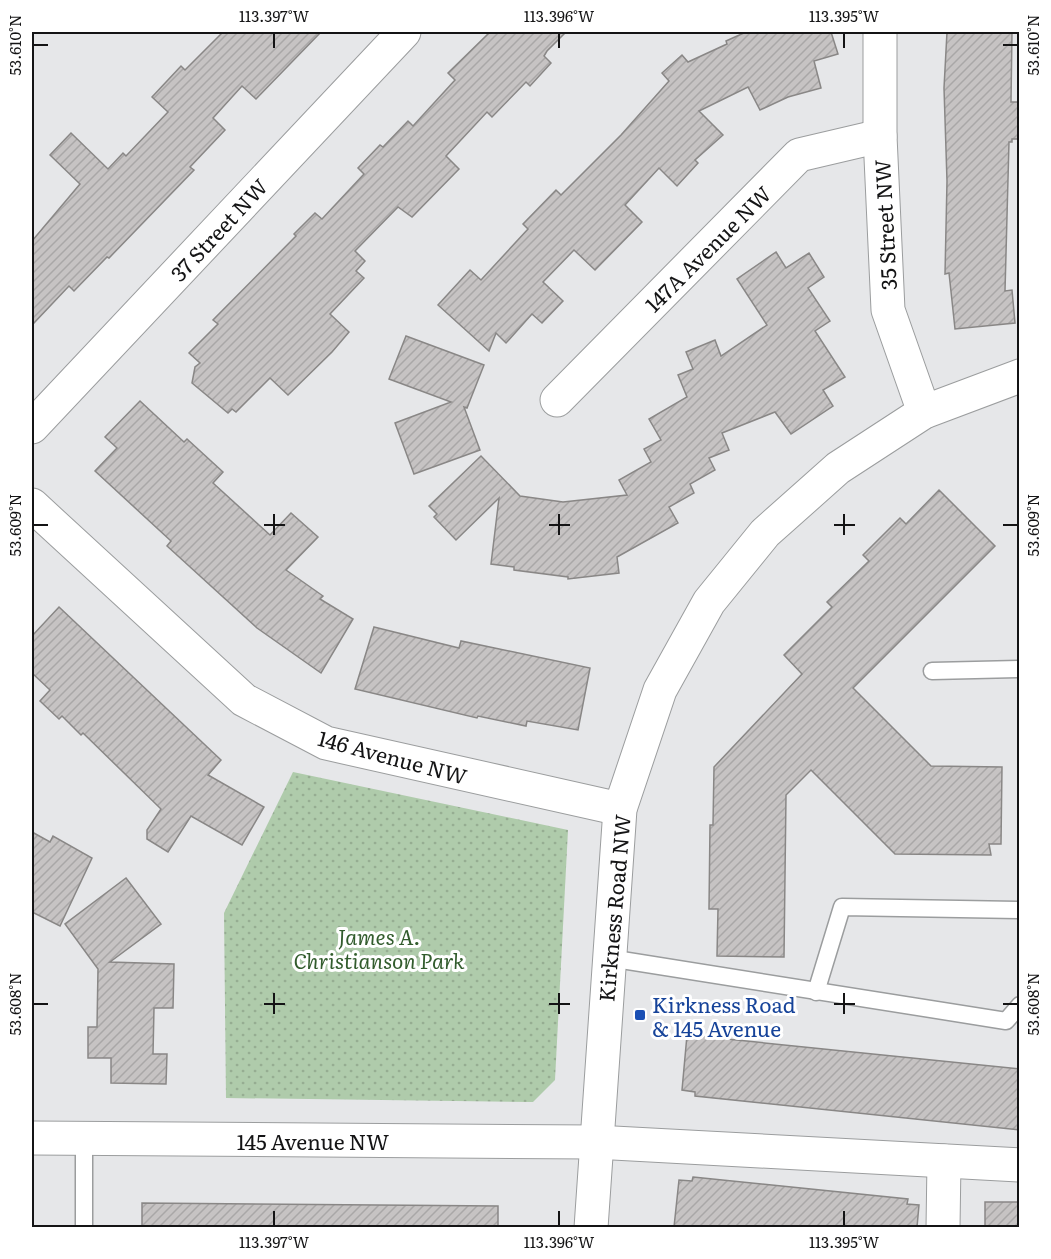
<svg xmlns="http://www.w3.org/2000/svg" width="1051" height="1259" font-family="Literata,serif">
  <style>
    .park { fill: url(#park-dots) }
    .building { fill: url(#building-hatch); stroke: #898786; stroke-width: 1.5 }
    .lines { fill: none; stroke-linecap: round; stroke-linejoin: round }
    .service-casing { stroke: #9b9d9e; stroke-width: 19 }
    .minor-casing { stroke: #9b9d9e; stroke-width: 35 }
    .tertiary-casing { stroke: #9b9d9e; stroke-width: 35 }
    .service { stroke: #fff; stroke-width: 16 }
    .minor { stroke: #fff; stroke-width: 33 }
    .tertiary { stroke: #fff; stroke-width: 33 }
    .ticks { fill: none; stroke: #141415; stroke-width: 2 }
    .transit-dot { fill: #1a4fb4; stroke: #fff; stroke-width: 2 }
    .labels { text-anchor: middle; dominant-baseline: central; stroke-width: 6; stroke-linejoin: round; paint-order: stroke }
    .street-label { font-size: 21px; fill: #141415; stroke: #fff }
    .park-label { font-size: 21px; font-style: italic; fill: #325c2d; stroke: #fff }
    .transit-label { font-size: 21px; fill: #164399; stroke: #fff; text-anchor: start }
    .neatline { fill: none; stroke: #141415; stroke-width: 2 }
    .ticks-label { font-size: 15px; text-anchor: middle; fill: #141415 }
  </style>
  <defs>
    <pattern id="park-dots" width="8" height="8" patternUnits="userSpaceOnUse" patternTransform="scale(1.5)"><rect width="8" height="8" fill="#afcbab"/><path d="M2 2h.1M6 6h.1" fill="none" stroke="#96ad92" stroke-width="1.8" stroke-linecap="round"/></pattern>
    <pattern id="building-hatch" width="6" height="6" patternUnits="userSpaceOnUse" patternTransform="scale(1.5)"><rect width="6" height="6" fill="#c6c3c3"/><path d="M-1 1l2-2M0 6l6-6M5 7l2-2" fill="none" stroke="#a9a7a7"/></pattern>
  </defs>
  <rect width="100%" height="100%" fill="#e6e7e9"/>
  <polygon class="park" points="293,772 568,830 555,1080 533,1102 226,1098 224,913"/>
  <g class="building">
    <polygon points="223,32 321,32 256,99 242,86 213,118 225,130 190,167 194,170 109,258 107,257 74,291 69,286 32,325 32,241 80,184 50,155 71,133 108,169 123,153 126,156 168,112 152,97 181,66 185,70"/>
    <polygon points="490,32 566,32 547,51 544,56 551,63 530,86 526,82 492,117 487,112 446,156 459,169 412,217 398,207 355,251 365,261 356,271 364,278 330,314 349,332 332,352 288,395 270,378 236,412 232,409 228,413 192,383 195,367 200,363 189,353 218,324 213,320 296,236 294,234 315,213 322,219 364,174 358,168 380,145 383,147 408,121 413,126 455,80 448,73"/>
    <polygon points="746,32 831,32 838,54 814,61 821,88 788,97 760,110 748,87 699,111 723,135 695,160 698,163 677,186 659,168 625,205 642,222 595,270 574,250 543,282 563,301 542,323 532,314 506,343 496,333 489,351 438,305 470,270 481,280 528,229 523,224 556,190 561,195 621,135 669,81 662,73 682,55 688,62 727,44 726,41"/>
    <polygon points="947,32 1012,32 1011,102 1020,102 1020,139 1012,139 1012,142 1009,142 1005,291 1012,290 1015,323 955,329 949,273 945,274 947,181 944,88"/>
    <polygon points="776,252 786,268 809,253 824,277 808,288 830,321 815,331 845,377 823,390 833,406 791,434 775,412 722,433 729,450 709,458 715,470 690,484 694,493 669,507 678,523 617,557 619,573 568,579 568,577 514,570 514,567 491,564 499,498 456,540 434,517 437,514 429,506 481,456 520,496 563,502 627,495 619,480 651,462 644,449 661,440 649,419 687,397 678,375 693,369 686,352 715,340 721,356 767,325 737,279"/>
    <polygon points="406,336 484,365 467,408 464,407 480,450 414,474 395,423 451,402 389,379"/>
    <polygon points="140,401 184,442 187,439 223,472 213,483 270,535 291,513 318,537 286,570 323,596 320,599 353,619 321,673 257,628 167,546 171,541 95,471 117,448 105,437"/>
    <polygon points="939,490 995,546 853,688 931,766 1002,767 1001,844 989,844 991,855 895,854 811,770 786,795 784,957 717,956 718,909 709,909 710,825 713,825 714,767 802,674 784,655 832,607 827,602 869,561 863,555 900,518 906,524"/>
    <polygon points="59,607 221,760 208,775 264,807 242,845 191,816 168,852 147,839 147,830 161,809 83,733 81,735 62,716 59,719 40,701 50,690 32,673 32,636"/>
    <polygon points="374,627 459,648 461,641 590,668 578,730 527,721 526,726 478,716 477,718 355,689"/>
    <polygon points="32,832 50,842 53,836 92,858 60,926 32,912"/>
    <polygon points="126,878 161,924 110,962 174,964 173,1008 154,1008 153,1054 167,1054 166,1084 111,1083 111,1058 88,1058 88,1027 97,1027 98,969 65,924"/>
    <polygon points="687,1035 1020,1069 1020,1130 695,1096 695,1092 682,1090"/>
    <polygon points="693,1177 908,1199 907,1204 919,1205 917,1227 674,1227 679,1180 692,1181"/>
    <rect x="985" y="1202" width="35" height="25"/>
    <polygon points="142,1203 498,1206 498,1227 142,1227"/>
  </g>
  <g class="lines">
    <defs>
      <g id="service">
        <polyline points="932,671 1020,669"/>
        <polyline points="609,958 1006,1021 1020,1005"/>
        <polyline points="816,992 842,907 1020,910"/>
        <polyline points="84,1139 84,1228"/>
      </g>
      <g id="minor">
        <polyline points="880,32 880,136 888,310 924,412"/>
        <polyline points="557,400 799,155 880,136"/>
        <polyline points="32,427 404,32"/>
        <polyline points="32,505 244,700 326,743 620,809"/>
        <polyline points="32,1138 595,1142 1020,1165"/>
        <polyline points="943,1228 944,1161"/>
      </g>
      <polyline id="tertiary" points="591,1228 620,809 660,690 709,602 765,533 838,468 924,412 1020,376"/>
    </defs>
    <use href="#service" class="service-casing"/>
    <use href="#minor" class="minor-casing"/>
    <use href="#tertiary" class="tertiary-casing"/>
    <use href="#service" class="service"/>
    <use href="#minor" class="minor"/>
    <use href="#tertiary" class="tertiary"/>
  </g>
  <path class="ticks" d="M274 33V48M559 33V48M844 33V48M33 45H48M1003 45H1018M274 514V535M559 514V535M844 514V535M33 525H48M264 525H285M549 525H570M834 525H855M1003 525H1018M274 993V1014M559 993V1014M844 993V1014M33 1004H48M264 1004H285M549 1004H570M834 1004H855M1003 1004H1018M274 1211V1226M559 1211V1226M844 1211V1226"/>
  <rect class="transit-dot" x="634" y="1009" width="12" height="12" rx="3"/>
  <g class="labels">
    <g class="street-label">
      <text transform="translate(884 225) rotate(-93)">35 Street NW</text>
      <text transform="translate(218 229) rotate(-47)">37 Street NW</text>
      <text transform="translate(707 248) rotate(-45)">147A Avenue NW</text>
      <text transform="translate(393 756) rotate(15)">146 Avenue NW</text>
      <text transform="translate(613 908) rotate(-85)">Kirkness Road NW</text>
      <text x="313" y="1140">145 Avenue NW</text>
    </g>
    <g class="park-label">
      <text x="379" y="935">James A.<tspan x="379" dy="24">Christianson Park</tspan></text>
    </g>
    <g class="transit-label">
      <text x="652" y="1003">Kirkness Road<tspan x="652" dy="24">&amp; 145 Avenue</tspan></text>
    </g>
  </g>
  <rect width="1051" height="1259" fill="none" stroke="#ffffff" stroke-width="66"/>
  <rect x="33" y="33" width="985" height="1193" class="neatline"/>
  <g class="ticks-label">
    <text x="274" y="22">113.397°W</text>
    <text x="559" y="22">113.396°W</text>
    <text x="844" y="22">113.395°W</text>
    <text transform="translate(16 45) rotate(-90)" y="5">53.610°N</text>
    <text transform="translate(1034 45) rotate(-90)" y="5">53.610°N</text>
    <text transform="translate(16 525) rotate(-90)" y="5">53.609°N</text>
    <text transform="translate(1034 525) rotate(-90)" y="5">53.609°N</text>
    <text transform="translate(16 1004) rotate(-90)" y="5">53.608°N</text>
    <text transform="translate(1034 1004) rotate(-90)" y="5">53.608°N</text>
    <text x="274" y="1248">113.397°W</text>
    <text x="559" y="1248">113.396°W</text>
    <text x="844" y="1248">113.395°W</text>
  </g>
</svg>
